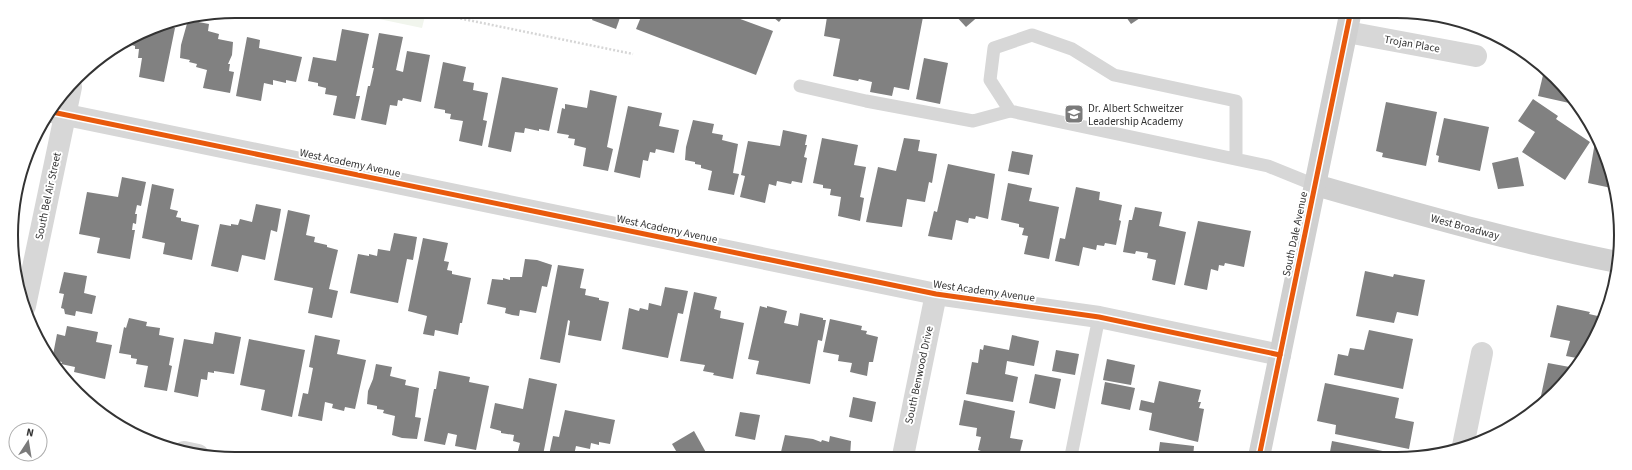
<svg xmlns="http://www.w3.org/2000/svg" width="1632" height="470" font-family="'Source Sans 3',sans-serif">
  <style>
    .green { fill: #f1f5ed }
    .building { fill: #818181 }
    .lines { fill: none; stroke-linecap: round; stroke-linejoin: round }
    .path { stroke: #d6d6d6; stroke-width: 2.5; stroke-dasharray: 2 2; stroke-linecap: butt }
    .lane { stroke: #d7d7d7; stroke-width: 13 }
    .street { stroke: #d7d7d7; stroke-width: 22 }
    .secondary { stroke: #d0d0d0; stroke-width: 22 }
    .cycleway-casing { stroke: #fff; stroke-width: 8 }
    .cycleway { stroke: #e8590c; stroke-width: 5 }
    .labels { text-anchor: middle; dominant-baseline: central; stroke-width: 4; stroke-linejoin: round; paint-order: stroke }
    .street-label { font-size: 11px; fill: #333; stroke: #fff }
    .poi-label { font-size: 11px; fill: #333; stroke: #fff; text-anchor: start }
    .rim { fill: none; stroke: #333; stroke-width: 2 }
  </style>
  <rect width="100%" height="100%" fill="#fff"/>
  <polygon class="green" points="341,11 426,12 422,28"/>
  <g class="building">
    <polygon points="595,12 622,12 616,29 592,20"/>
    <polygon points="643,12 724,13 773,31 756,75 636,29"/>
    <polygon points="768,13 786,13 779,22"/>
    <polygon points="831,13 905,13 923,17 909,90 894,87 892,96 870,92 872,82 859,79 858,81 833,76 840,39 824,36 827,17 830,17"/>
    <polygon points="954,14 981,14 966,27"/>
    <polygon points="1124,14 1146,14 1131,24"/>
    <polygon points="188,20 209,24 208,31 219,34 218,39 233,42 232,55 228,64 230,64 229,71 234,72 230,93 203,88 207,70 196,67 197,64 189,62 190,60 180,58 181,45"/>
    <polygon points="161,26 175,28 164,82 139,77 142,58 138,58 139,49 135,49 135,46 125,43 149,28"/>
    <polygon points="342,29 369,34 356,96 360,96 355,119 333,115 337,96 325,94 326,88 318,86 318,83 308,81 313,57 336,61"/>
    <polygon points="379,33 403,37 396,70 403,72 407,51 430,55 421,102 403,98 402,101 398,100 397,106 390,105 386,125 361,120 368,86 370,86 374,68 372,68"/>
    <polygon points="247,37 260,40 259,48 302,57 296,82 286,80 286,83 273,80 273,85 264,83 261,101 236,96"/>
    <polygon points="924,58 948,63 940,104 916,99"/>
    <polygon points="443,62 466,67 463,81 474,83 473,90 488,93 483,120 487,121 482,146 459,141 463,121 450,119 451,114 445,113 445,110 434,108"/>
    <polygon points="1544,71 1578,105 1538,96"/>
    <polygon points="502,77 558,88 549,131 539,129 539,131 525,128 524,133 515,132 511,152 488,147"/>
    <polygon points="590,90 617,96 607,147 613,149 608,171 583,166 586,148 574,145 575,139 568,138 569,135 557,133 562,108 565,109 565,104 587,108"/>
    <polygon points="1533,99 1558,116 1556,119 1590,142 1565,180 1522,152 1535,132 1518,121"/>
    <polygon points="1386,102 1437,112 1426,166 1382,157 1383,153 1376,151"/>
    <polygon points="628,106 662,113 659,126 679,130 674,153 656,149 655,153 650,152 648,161 643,160 640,178 614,172"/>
    <polygon points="1444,118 1489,127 1480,171 1438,162 1439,156 1436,155"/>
    <polygon points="693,120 714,124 712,133 723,135 722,140 738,144 733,173 739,174 734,195 708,190 712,171 701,168 701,165 695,164 695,162 685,160 686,147"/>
    <polygon points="783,130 807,135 805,145 807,145 804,157 807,158 802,183 792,181 791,184 777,181 776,186 769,184 765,203 740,197 745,176 741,175 748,141 780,146"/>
    <polygon points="822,138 858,145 854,165 866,167 860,197 864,198 860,221 838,216 841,197 830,195 831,189 823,188 823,185 813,183"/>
    <polygon points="904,138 920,140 918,151 937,154 932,183 929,182 925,202 907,199 902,227 866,222 878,167 896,171"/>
    <polygon points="1595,142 1596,142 1616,189 1588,183"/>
    <polygon points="1012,151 1033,155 1029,175 1008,171"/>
    <polygon points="1518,157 1524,186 1498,189 1492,163"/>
    <polygon points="948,164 995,174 988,219 976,216 975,219 969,218 968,223 956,220 952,240 928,236 934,211 937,212"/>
    <polygon points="122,177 146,182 141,206 137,205 135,214 137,214 136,224 133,223 132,230 135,230 130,259 97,253 100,238 79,234 87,192 118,197"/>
    <polygon points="1008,183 1032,188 1029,201 1059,207 1049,259 1024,254 1028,236 1022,235 1024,228 1019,227 1019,224 1001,220"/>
    <polygon points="152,184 174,189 170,209 178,211 176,217 181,218 181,221 199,225 192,260 163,254 165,243 142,238"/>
    <polygon points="1076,187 1100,192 1099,200 1122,205 1119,220 1121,221 1116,245 1105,243 1104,246 1097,245 1096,250 1083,247 1079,266 1055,261 1060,238 1065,239"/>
    <polygon points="256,204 281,209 277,232 271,230 265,260 242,255 238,272 211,266 220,224 231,226 231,224 238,225 240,219 252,222"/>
    <polygon points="1135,207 1162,212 1159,226 1186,232 1175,285 1152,280 1156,260 1147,258 1148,253 1136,251 1135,254 1123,252 1129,220 1132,220"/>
    <polygon points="288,210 310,215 306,235 315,237 314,242 327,245 327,247 338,250 329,289 338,291 332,318 308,313 313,288 274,280"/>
    <polygon points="1198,221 1251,231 1244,267 1225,263 1224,266 1219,265 1218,271 1211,269 1207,290 1184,285"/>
    <polygon points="394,233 417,237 413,260 407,259 398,303 350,293 358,254 369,256 369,254 377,256 378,249 390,251"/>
    <polygon points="423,238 448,243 444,261 449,262 447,270 452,271 452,274 471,278 462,323 460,323 458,335 435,330 434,336 423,334 427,316 408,311"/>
    <polygon points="525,259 537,260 552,265 547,287 542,286 536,313 520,310 519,316 512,315 505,313 506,308 487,304 492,279 503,280 503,278 510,280 510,277 522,277"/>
    <polygon points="558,265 584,269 580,288 586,289 585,295 599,298 599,300 609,302 601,341 568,335 570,321 568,320 560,363 540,359"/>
    <polygon points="1365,271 1393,277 1394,274 1425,280 1418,316 1397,312 1394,323 1356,316"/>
    <polygon points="64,272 87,276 84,293 96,296 92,314 76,311 75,316 65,314 64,309 61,308 64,294 59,293"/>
    <polygon points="665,287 688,291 683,314 678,313 668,358 622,349 629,308 639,311 640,308 648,310 649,303 661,306"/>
    <polygon points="694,292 717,297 714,309 721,311 720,318 744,323 733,379 713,375 714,373 703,371 705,365 680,361"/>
    <polygon points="1557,305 1590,312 1589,314 1602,317 1591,347 1582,359 1566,356 1570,341 1550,337"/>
    <polygon points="760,306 767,308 767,306 787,311 784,323 798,326 800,313 823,318 823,320 826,320 822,341 818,340 810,384 756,374 759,361 748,359"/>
    <polygon points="129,318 147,322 146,326 160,328 159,335 174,338 169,365 172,366 167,391 144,387 148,366 136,364 137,359 131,358 131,355 119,353 124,327 126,328"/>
    <polygon points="830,319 862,326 861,330 867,331 866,334 878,337 873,362 869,362 867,376 850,372 852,363 838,361 839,355 823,352"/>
    <polygon points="67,326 98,332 96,342 112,345 105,379 74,372 75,367 61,364 62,362 52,360 57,334 65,336"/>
    <polygon points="1369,330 1413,339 1403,389 1334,375 1338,354 1348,356 1350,348 1364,350"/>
    <polygon points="215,332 241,337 234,374 214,371 214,373 208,372 207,380 201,379 198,397 174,392 184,339 213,344"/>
    <polygon points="315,335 340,340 337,354 366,360 355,409 345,407 344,411 332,408 333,404 325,402 322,421 298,416 303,393 308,394 313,368 309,367"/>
    <polygon points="1012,335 1039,341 1034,366 1007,361 1005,374 1018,377 1013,402 966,394 972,362 978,363 980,349 983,350 984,345 1009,350"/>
    <polygon points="249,339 305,350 292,417 261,410 265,390 240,385"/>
    <polygon points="1056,350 1079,354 1075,375 1052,371"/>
    <polygon points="1107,359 1135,365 1131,385 1103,380"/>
    <polygon points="1548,363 1575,368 1555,394 1539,405"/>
    <polygon points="376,364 392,367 390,376 406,380 405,385 419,388 415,417 421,418 417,439 402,438 392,435 395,416 383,413 384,410 377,409 377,406 367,404 368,391 373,379"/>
    <polygon points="439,371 470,377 469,382 489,386 476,450 455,446 457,435 448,433 445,445 424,441 434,389 436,389"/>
    <polygon points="1035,374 1061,379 1055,409 1029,403"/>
    <polygon points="529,378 557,384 543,455 517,455 520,443 513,441 514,435 501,433 501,431 490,428 495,403 523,409"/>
    <polygon points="1159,381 1201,390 1198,402 1201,402 1199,408 1204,409 1198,442 1149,430 1152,413 1139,410 1141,400 1154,403"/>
    <polygon points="1105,382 1135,388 1130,410 1101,404"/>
    <polygon points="1325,383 1399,398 1395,418 1414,422 1409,449 1335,434 1336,425 1317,421"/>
    <polygon points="853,397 876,402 872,422 849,417"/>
    <polygon points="964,400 1015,411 1010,438 1023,440 1019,456 980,456 981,451 978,450 981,437 976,436 977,428 959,425"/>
    <polygon points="565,410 615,420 610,444 599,442 599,445 591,443 590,449 576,446 574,455 549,455 553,436 559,437"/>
    <polygon points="740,412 760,415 755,440 735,436"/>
    <polygon points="694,431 708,456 679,456 672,444"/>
    <polygon points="785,435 813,439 821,442 822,440 829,442 830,436 851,441 850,456 780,456"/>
    <polygon points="1332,441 1408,456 1408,457 1329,457"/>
    <polygon points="1160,442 1194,446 1193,457 1158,457"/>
  </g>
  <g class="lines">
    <polyline class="path" points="429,12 633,54"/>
    <g class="lane">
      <polyline points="800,86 866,101 973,121 1010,111"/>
      <polyline points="1236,159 1236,101 1114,75 1072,49 1032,35 994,48 990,80 1010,111 1268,166 1315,185"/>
      <polyline points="1071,456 1099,317"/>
    </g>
    <g class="street">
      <polyline points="1347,32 1476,56"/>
      <polyline points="52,112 936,294 1099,317 1280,355"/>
      <polyline points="25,306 71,87"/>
      <polyline points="1463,446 1482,353"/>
      <polyline points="184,452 198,455"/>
      <polyline points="903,456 936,294"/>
    </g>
    <g class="secondary">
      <path d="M1315 185C1415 213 1515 242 1617 262"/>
      <polyline points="1259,457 1350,15"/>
    </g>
    <defs>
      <g id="cycleway">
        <polyline points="52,112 936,294 1099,317 1280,355"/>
        <polyline points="1259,457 1350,15"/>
      </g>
    </defs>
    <use href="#cycleway" class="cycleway-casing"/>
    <use href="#cycleway" class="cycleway"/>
  </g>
  <defs>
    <symbol id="school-square" viewBox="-11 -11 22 22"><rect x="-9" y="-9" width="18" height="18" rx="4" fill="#7a7a7a" stroke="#fff"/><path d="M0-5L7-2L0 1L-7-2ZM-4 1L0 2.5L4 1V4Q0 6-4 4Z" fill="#fff"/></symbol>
  </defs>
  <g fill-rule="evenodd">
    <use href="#school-square" x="1063" y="103" width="22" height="22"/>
  </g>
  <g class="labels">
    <g class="street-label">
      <text transform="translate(1412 44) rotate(10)">Trojan Place</text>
      <text transform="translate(350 163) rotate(12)">West Academy Avenue</text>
      <text transform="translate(48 196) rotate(-78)">South Bel Air Street</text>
      <text transform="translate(1465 227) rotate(15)">West Broadway</text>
      <text transform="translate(667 229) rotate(12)">West Academy Avenue</text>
      <text transform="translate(1295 234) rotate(-78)">South Dale Avenue</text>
      <text transform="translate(984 291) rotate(8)">West Academy Avenue</text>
      <text transform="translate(919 375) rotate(-78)">South Benwood Drive</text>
    </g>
    <g class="poi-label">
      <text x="1088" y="108">Dr. Albert Schweitzer<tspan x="1088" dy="13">Leadership Academy</tspan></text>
    </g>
  </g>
  <path d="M0 0H1632V470H0ZM235 18H1397A217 217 0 0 1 1614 235V235A217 217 0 0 1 1397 452H235A217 217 0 0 1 18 235V235A217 217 0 0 1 235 18Z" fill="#fff" fill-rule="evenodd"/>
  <path class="rim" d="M235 18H1397A217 217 0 0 1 1614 235V235A217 217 0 0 1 1397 452H235A217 217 0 0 1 18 235V235A217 217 0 0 1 235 18Z"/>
  <g transform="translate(28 442) rotate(12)"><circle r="19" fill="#ffffff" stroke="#adadad"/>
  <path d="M0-3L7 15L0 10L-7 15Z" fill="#7a7a7a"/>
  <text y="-6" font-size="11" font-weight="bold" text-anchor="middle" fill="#333333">N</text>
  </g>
</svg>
